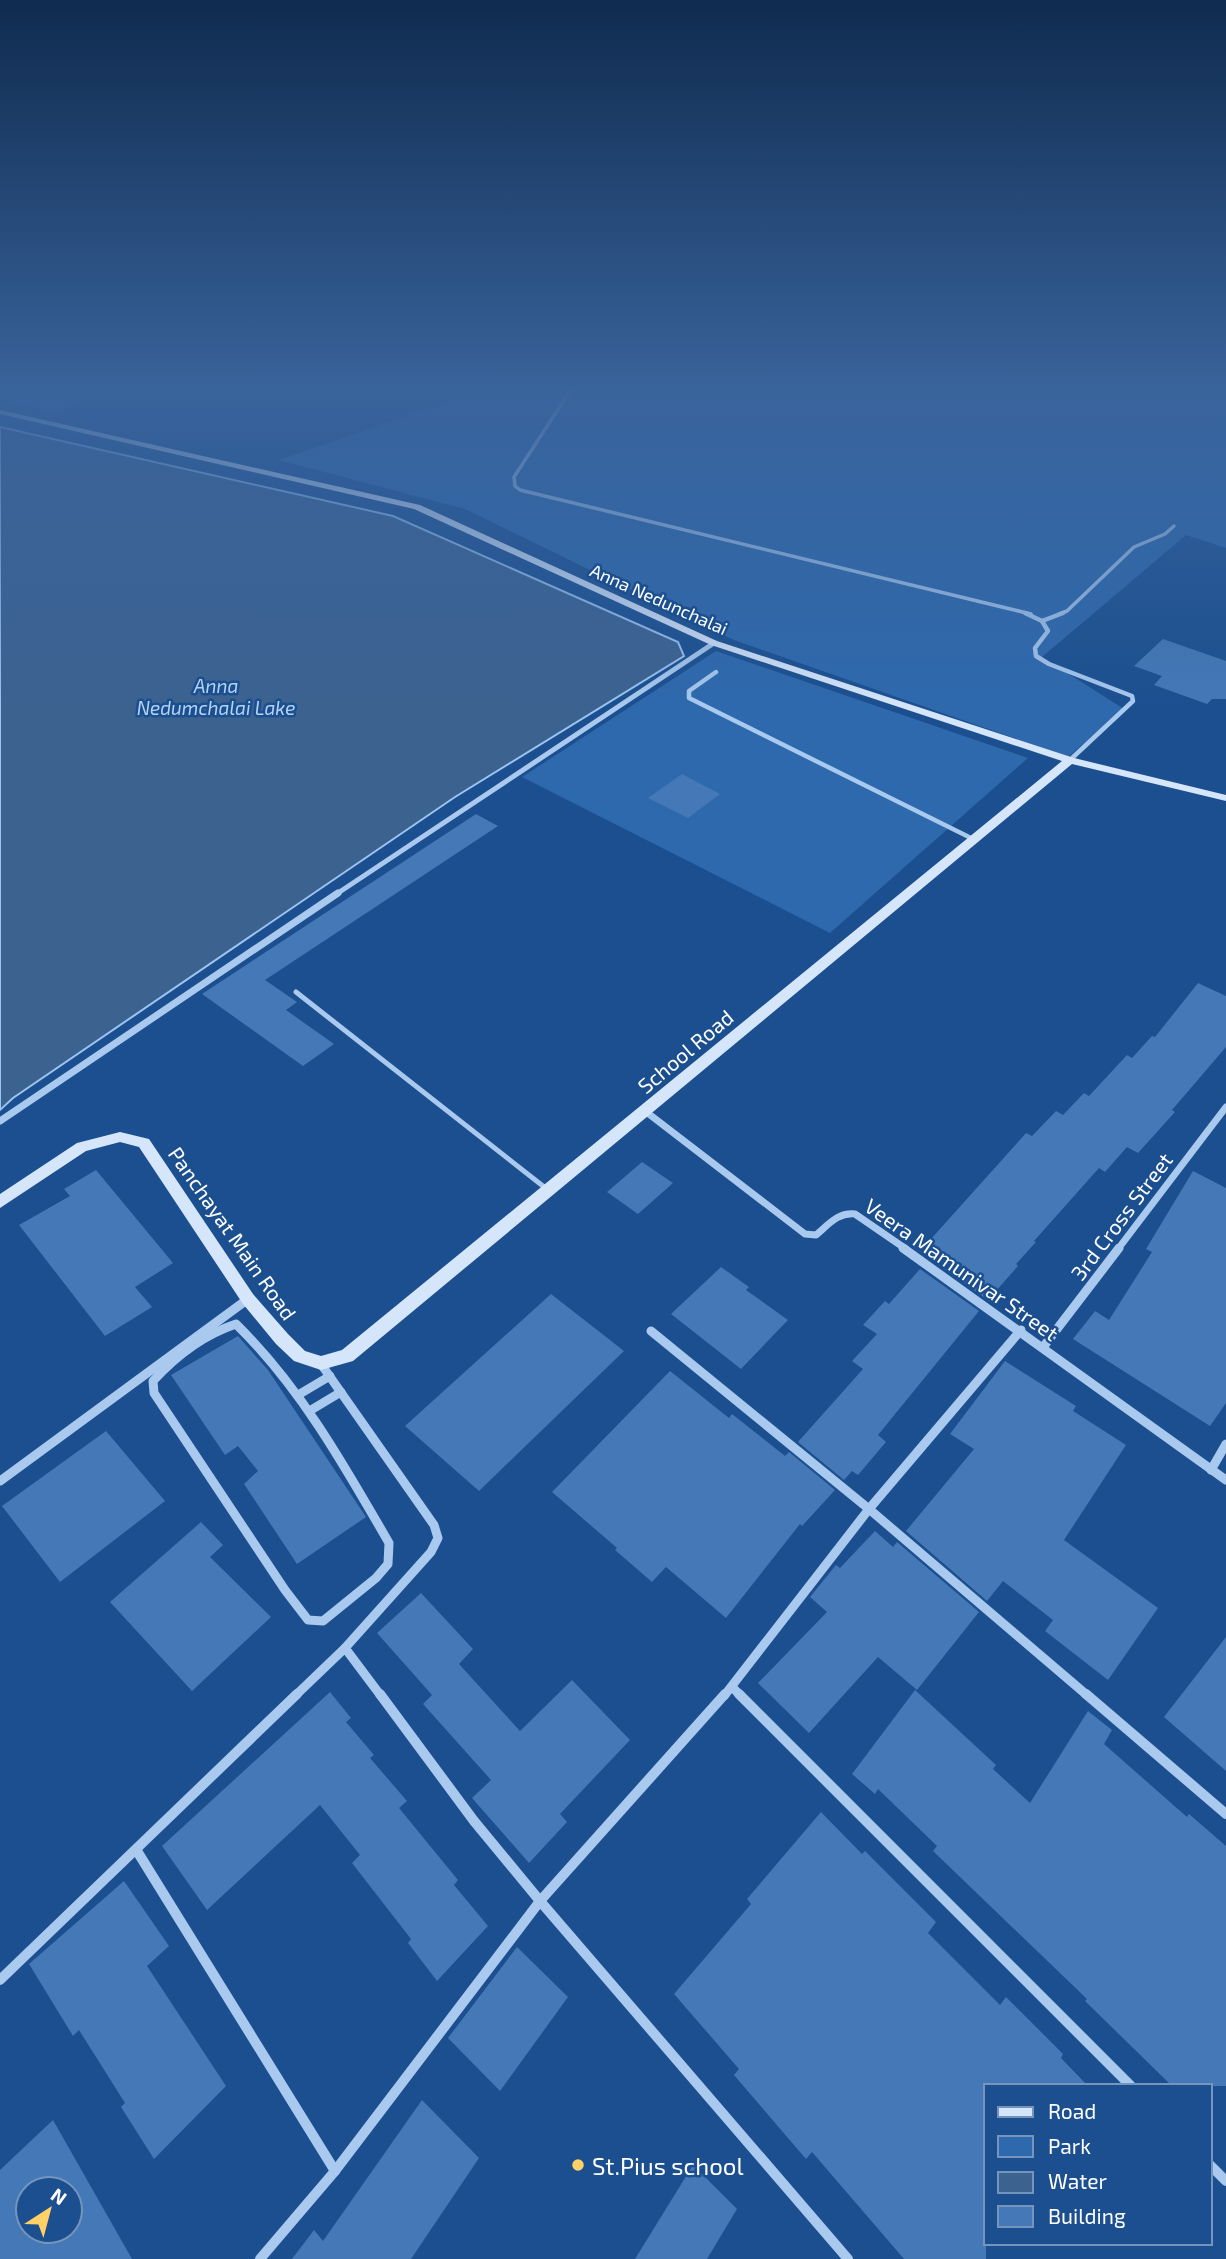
<svg xmlns="http://www.w3.org/2000/svg" width="1226" height="2259" font-family="'Exo 2',sans-serif">
  <style>
    .green { fill: #2e69ad }
    .water { fill: #3c6290; stroke: #9cc4f0; stroke-width: 2 }
    .building { fill: #4478b7; fill-rule: evenodd }
    .lines { fill: none; stroke-linecap: round; stroke-linejoin: round }
    .lane-far2 { stroke: #a9c9ee; stroke-width: 3.5 }
    .lane-far1 { stroke: #a9c9ee; stroke-width: 4.5 }
    .lane { stroke: #a9c9ee; stroke-width: 5 }
    .street-far3 { stroke: #a9c9ee; stroke-width: 5 }
    .street-far2 { stroke: #a9c9ee; stroke-width: 7 }
    .street-far1 { stroke: #a9c9ee; stroke-width: 9 }
    .street { stroke: #a9c9ee; stroke-width: 10 }
    .secondary { fill: #d6e6fa; fill-rule: evenodd }
    .poi-dot { fill: #ffd166; stroke: #1b4f8f; stroke-width: 2.5 }
    .labels { text-anchor: middle; dominant-baseline: central; stroke-width: 5; stroke-linejoin: round; paint-order: stroke }
    .far-street-label { font-size: 18px; fill: #fff; stroke: #1b4f8f }
    .far-water-label { font-size: 19px; font-style: italic; fill: #b5d3f5; stroke: #1b4f8f }
    .street-label { font-size: 21px; fill: #fff; stroke: #1b4f8f }
    .near-poi-label { font-size: 24px; fill: #fff; stroke: #1b4f8f; text-anchor: start }
  </style>
  <rect width="100%" height="100%" fill="#1b4f8f"/>
  <g class="green">
    <polygon points="0,391 95,391 60,412 0,399"/>
    <polygon points="480,391 1226,391 1226,548 1186,535 1042,657 1124,709 1068,757 734,640 465,509 279,460"/>
    <polygon points="716,651 1028,758 830,933 522,777"/>
  </g>
  <polygon class="water" points="0,427 393,516 678,642 684,656 455,797 13,1098 0,1110"/>
  <g class="building">
    <polygon points="1163,639 1226,661 1226,699 1212,699 1207,704 1154,685 1162,676 1134,666"/>
    <polygon points="682,774 720,794 688,818 648,798"/>
    <polygon points="476,814 498,826 265,980 297,1002 286,1010 334,1044 303,1066 202,994"/>
    <polygon points="1198,983 1226,996 1226,1047 1172,1110 1175,1112 1138,1153 1127,1147 1105,1172 1099,1168 1034,1241 1036,1242 1016,1264 1018,1266 988,1300 929,1258 932,1256 922,1249 1026,1133 1032,1136 1056,1111 1063,1115 1084,1093 1089,1096 1127,1055 1132,1058 1152,1036 1155,1037"/>
    <polygon points="642,1162 673,1183 638,1214 607,1192"/>
    <polygon points="96,1170 173,1263 135,1287 152,1307 105,1336 19,1225 70,1196 64,1189"/>
    <polygon points="1193,1171 1226,1188 1226,1403 1210,1426 1073,1339 1095,1311 1109,1320 1152,1252 1146,1249"/>
    <polygon points="721,1267 749,1287 746,1290 788,1320 741,1369 671,1314"/>
    <polygon points="920,1269 979,1311 878,1435 886,1442 858,1475 852,1471 844,1480 798,1442 863,1369 852,1361 877,1334 863,1325 885,1301 889,1304"/>
    <polygon points="551,1294 624,1351 479,1491 405,1426"/>
    <polygon points="238,1336 268,1370 366,1517 297,1564 244,1484 258,1471 238,1446 225,1455 171,1375"/>
    <polygon points="1005,1361 1076,1406 1073,1411 1126,1445 1064,1540 1158,1608 1108,1680 1045,1631 1053,1620 1003,1581 987,1601 906,1531 974,1449 950,1434"/>
    <polygon points="670,1371 729,1418 732,1414 785,1456 789,1452 835,1490 802,1526 800,1524 726,1618 666,1567 652,1582 615,1550 617,1548 552,1492"/>
    <polygon points="106,1431 165,1501 60,1582 2,1506"/>
    <polygon points="201,1522 223,1545 210,1557 271,1617 192,1691 110,1602"/>
    <polygon points="875,1531 893,1547 897,1542 979,1612 917,1690 878,1657 809,1733 758,1683 827,1612 810,1597 836,1565 840,1568"/>
    <polygon points="421,1593 473,1649 459,1664 520,1731 572,1680 630,1740 560,1814 567,1822 529,1863 472,1798 491,1780 423,1704 432,1695 377,1633"/>
    <polygon points="1226,1637 1226,1771 1164,1717"/>
    <polygon points="915,1690 996,1765 993,1769 1030,1803 1088,1711 1112,1730 1104,1744 1187,1817 1189,1814 1226,1846 1226,2086 1172,2086 1085,2001 1087,1999 933,1851 937,1846 878,1789 875,1794 852,1774"/>
    <polygon points="330,1692 351,1718 346,1722 374,1755 370,1758 407,1801 399,1808 458,1880 454,1885 488,1926 437,1981 408,1943 411,1939 352,1863 360,1855 320,1805 207,1910 162,1846"/>
    <polygon points="821,1812 862,1854 865,1851 936,1922 928,1933 1000,2005 1006,1997 1063,2054 1061,2058 1088,2086 986,2086 986,2259 904,2259 812,2152 806,2159 734,2075 739,2069 674,1994 751,1904 747,1899"/>
    <polygon points="124,1881 169,1946 147,1966 226,2086 154,2159 121,2107 125,2103 79,2030 73,2036 29,1964"/>
    <polygon points="517,1947 568,1997 500,2091 448,2038"/>
    <polygon points="422,2100 479,2158 411,2259 292,2259 314,2230 323,2241"/>
    <path d="M53 2120 132 2259H0V2170ZM28 2189H70V2231H28Z"/>
    <polygon points="693,2165 737,2209 707,2259 635,2259"/>
  </g>
  <g class="lines">
    <g class="lane-far2">
      <polyline points="570,391 514,477 515,486 520,490 1031,614"/>
      <polyline points="1059,614 1067,611 1134,547 1165,534 1174,526"/>
    </g>
    <g class="lane-far1">
      <polyline points="1025,613 1042,621 1048,631 1035,648 1036,656 1049,664 1132,696 1133,701 1070,760"/>
      <polyline points="1042,621 1063,613"/>
      <polyline points="716,672 689,691 689,698 973,839"/>
    </g>
    <polyline class="lane" points="296,992 548,1190"/>
    <polyline class="street-far3" points="335,895 714,643"/>
    <g class="street-far2">
      <path d="M645 1111 805 1234 816 1235C828 1225 838 1212 855 1214L906 1249"/>
      <polyline points="0,1121 338,893"/>
      <polyline points="1118,1249 1226,1107"/>
    </g>
    <g class="street-far1">
      <polyline points="903,1248 1226,1480"/>
      <path d="M236 1324C301 1388 344 1465 389 1543L388 1564 376 1578 323 1621 308 1620 285 1590 154 1393 153 1381C176 1356 203 1335 236 1324Z"/>
      <polyline points="651,1331 869,1509 1088,1696"/>
      <polyline points="1044,1346 1119,1248"/>
      <polyline points="298,1395 330,1376"/>
      <polyline points="311,1410 341,1392"/>
      <polyline points="1211,1470 1226,1444"/>
      <polyline points="0,1481 248,1299"/>
      <polyline points="345,1648 381,1696"/>
      <polyline points="732,1687 741,1696"/>
      <polyline points="295,1696 345,1648 431,1552 438,1538 434,1525 321,1364"/>
      <polyline points="724,1696 869,1509 1021,1330"/>
    </g>
    <g class="street">
      <polyline points="380,1694 474,1821 540,1901 848,2259"/>
      <polyline points="739,1694 1131,2086"/>
      <polyline points="1086,1694 1226,1814"/>
      <polyline points="137,1851 335,2171"/>
      <polyline points="0,1980 297,1694"/>
      <polyline points="1210,2165 1226,2181"/>
      <polyline points="260,2259 335,2171 540,1901 725,1694"/>
    </g>
    <polygon class="secondary" points="0,410 420,505 717,641 1074,758 1226,795 1226,801 1072,764 353,1361 321,1370 294,1361 276,1344 243,1304 139,1147 120,1142 86,1151 0,1208 0,1194 77,1143 120,1132 149,1139 253,1294 288,1334 305,1351 321,1356 342,1350 1062,761 711,645 414,509 0,414"/>
  </g>
  <linearGradient id="sky" x2="0" y2="1"><stop stop-color="#0f2b4f"/><stop offset="0.55" stop-color="#39639b"/><stop offset="1" stop-color="#39639b" stop-opacity="0"/></linearGradient>
  <rect width="1226" height="707" fill="url(#sky)"/>
  <circle class="poi-dot" cx="578" cy="2165" r="7"/>
  <g class="labels">
    <g class="far-street-label">
      <text transform="translate(659 599) rotate(24)">Anna Nedunchalai</text>
    </g>
    <g class="far-water-label">
      <text x="216" y="685">Anna<tspan x="216" dy="22">Nedumchalai Lake</tspan></text>
    </g>
    <g class="street-label">
      <text transform="translate(685 1051) rotate(-40)">School Road</text>
      <text transform="translate(1121 1216) rotate(-53)">3rd Cross Street</text>
      <text transform="translate(233 1233) rotate(55)">Panchayat Main Road</text>
      <text transform="translate(962 1269) rotate(35)">Veera Mamunivar Street</text>
    </g>
    <g class="near-poi-label">
      <text x="592" y="2165">St.Pius school</text>
    </g>
  </g>
  <rect x="984" y="2084" width="228" height="161" fill="#1b4f8f" stroke="#7695bc" stroke-width="2"/>
  <rect x="998" y="2107" width="35" height="10" fill="#d6e6fa" stroke="#7695bc" stroke-width="2"/>
  <text x="1048" y="2119" font-size="21" fill="#ffffff">Road</text>
  <rect x="998" y="2136" width="35" height="21" fill="#2e69ad" stroke="#7695bc" stroke-width="2"/>
  <text x="1048" y="2154" font-size="21" fill="#ffffff">Park</text>
  <rect x="998" y="2172" width="35" height="21" fill="#3c6290" stroke="#7695bc" stroke-width="2"/>
  <text x="1048" y="2189" font-size="21" fill="#ffffff">Water</text>
  <rect x="998" y="2206" width="35" height="21" fill="#4478b7" stroke="#7695bc" stroke-width="2"/>
  <text x="1048" y="2224" font-size="21" fill="#ffffff">Building</text>
  <g transform="translate(49 2210) rotate(36)"><circle r="33" fill="#1b4f8f" stroke="#7695bc" stroke-width="2"/>
  <path d="M0-5L12 26L0 18L-12 26Z" fill="#ffd166"/>
  <text y="-10" font-size="19" font-weight="bold" text-anchor="middle" fill="#ffffff">N</text>
  </g>
</svg>
